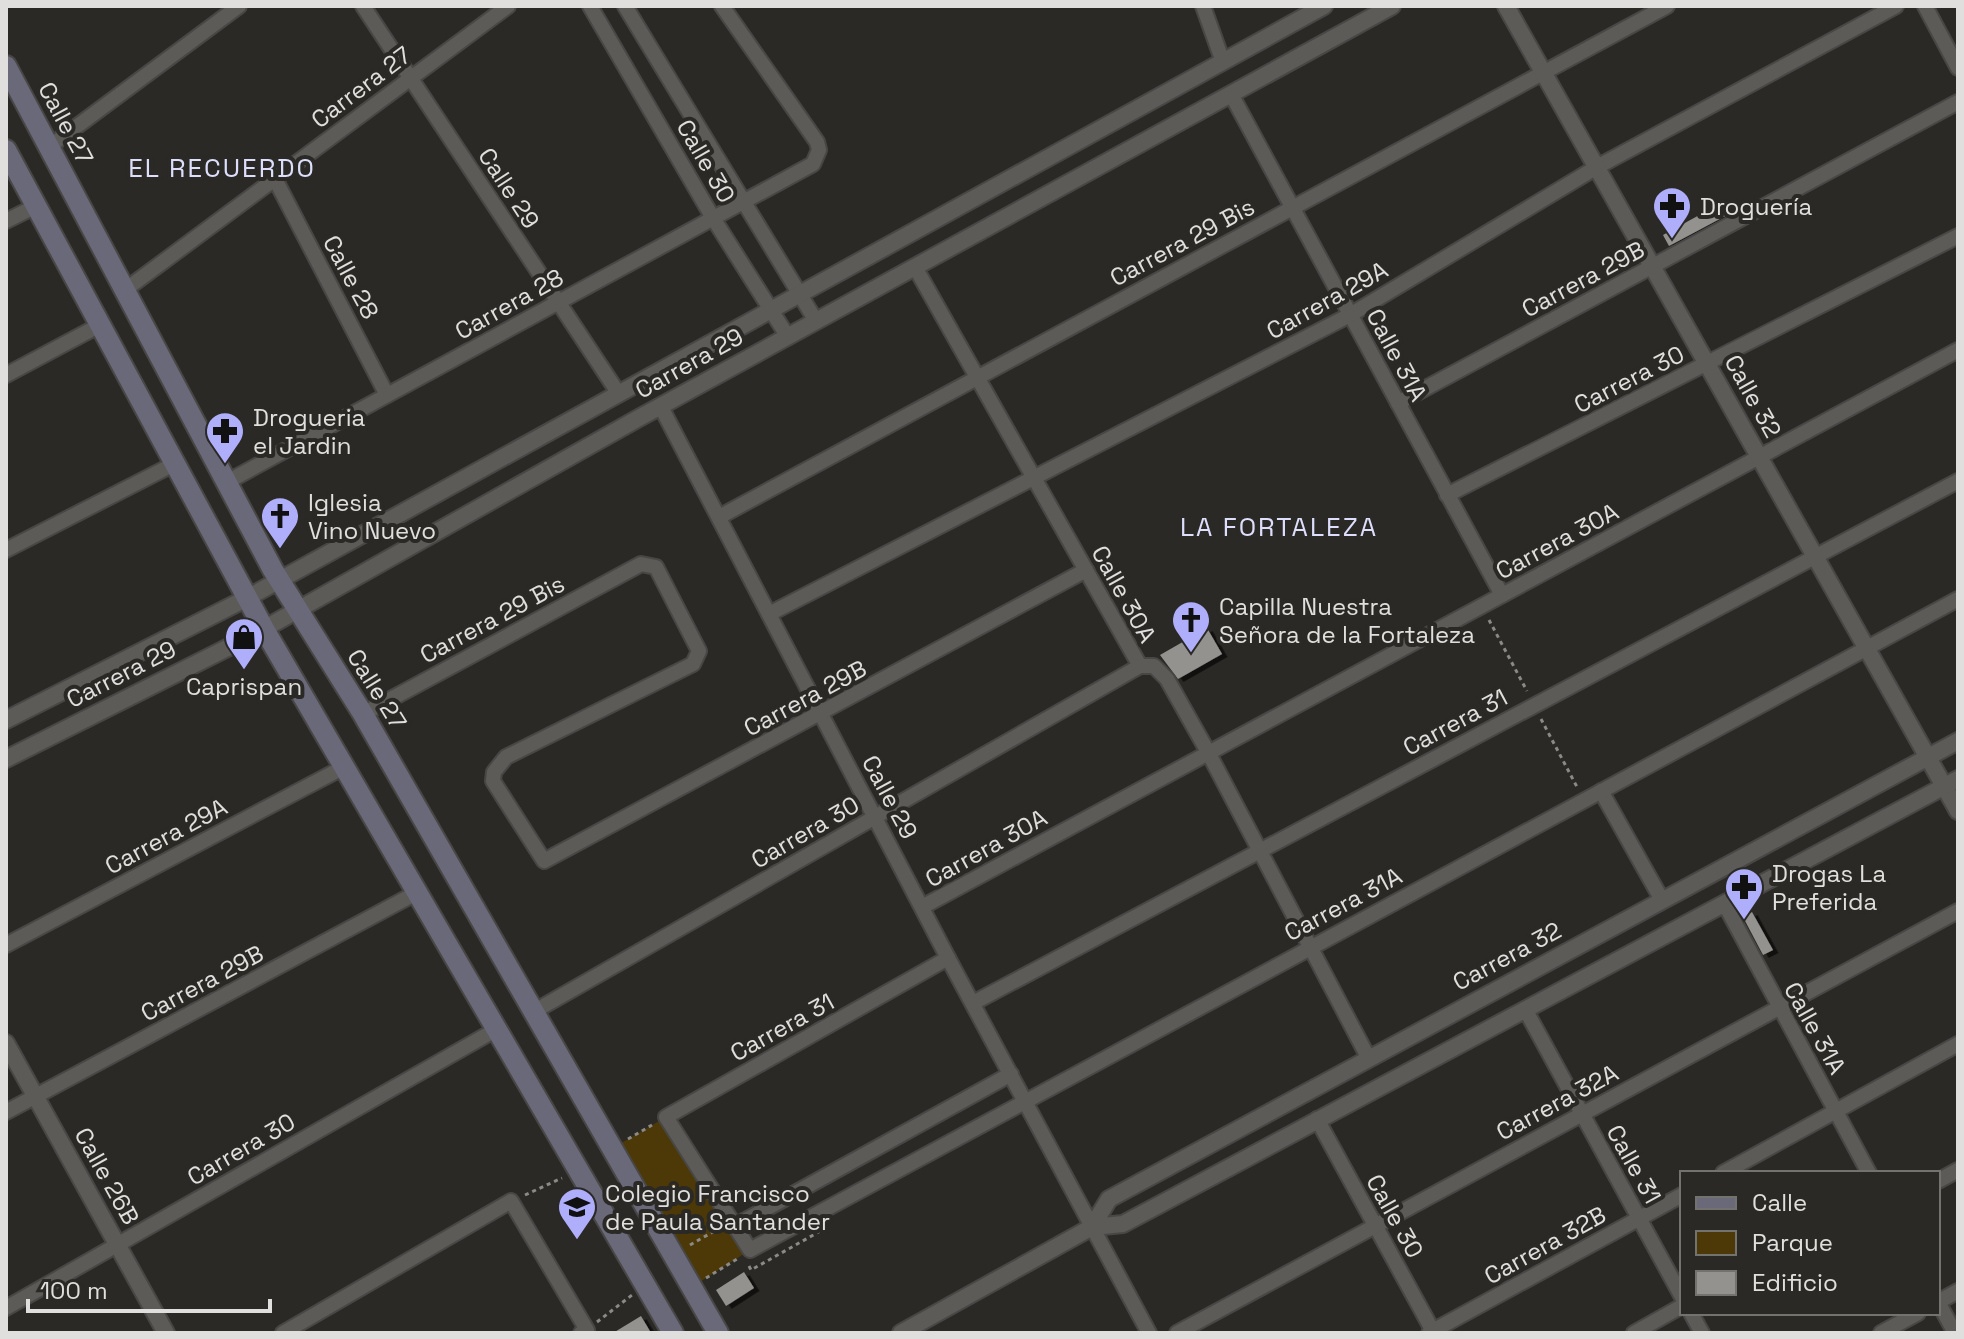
<svg xmlns="http://www.w3.org/2000/svg" width="1964" height="1339" font-family="'Space Grotesk',sans-serif">
  <style>
    .green { fill: #4d3907 }
    .building { fill: #94928f; filter: url(#shadow) }
    .lines { fill: none; stroke-linecap: round; stroke-linejoin: round }
    .minor-casing { stroke: #484745; stroke-width: 18 }
    .tertiary-casing { stroke: #484745; stroke-width: 20 }
    .secondary-casing { stroke: #484745; stroke-width: 24 }
    .path { stroke: #8b8a87; stroke-width: 3; stroke-dasharray: 4 4; stroke-linecap: butt }
    .minor { stroke: #5d5b58; stroke-width: 14 }
    .tertiary { stroke: #5d5b58; stroke-width: 16 }
    .secondary { stroke: #6a697a; stroke-width: 20 }
    .labels { text-anchor: middle; dominant-baseline: central; stroke-width: 8; stroke-linejoin: round; paint-order: stroke }
    .street-label { font-size: 24px; fill: #e0dfdd; stroke: #2a2926 }
    .poi-label { font-size: 24px; fill: #e0dfdd; stroke: #2a2926; text-anchor: start }
    .neighbourhood-label { font-size: 26px; letter-spacing: 2px; fill: #dddefc; stroke: #2a2926 }
  </style>
  <defs>
    <filter id="shadow"><feDropShadow dx="5.5" dy="3" stdDeviation="0" flood-color="#0009"/></filter>
  </defs>
  <rect width="100%" height="100%" fill="#2a2926"/>
  <polygon class="green" points="666,1117 750,1250 692,1287 611,1149"/>
  <g class="building">
    <polygon points="1723,202 1729,214 1669,246 1663,235"/>
    <polygon points="1207,628 1222,654 1178,679 1160,655"/>
    <polygon points="1752,912 1773,950 1763,955 1743,917"/>
    <polygon points="744,1272 754,1288 726,1306 716,1290"/>
    <polygon points="641,1316 651,1333 613,1333"/>
  </g>
  <g class="lines">
    <defs>
      <g id="minor">
        <polyline points="363,6 619,394"/>
        <polyline points="590,6 713,218 788,337"/>
        <polyline points="625,6 816,321"/>
        <polyline points="1203,6 1223,62"/>
        <polyline points="1925,6 1958,68"/>
        <polyline points="1231,94 1502,595"/>
        <polyline points="49,147 239,6"/>
        <polyline points="275,179 387,395"/>
        <polyline points="6,221 36,206"/>
        <polyline points="915,267 1140,666"/>
        <polyline points="125,290 508,6"/>
        <polyline points="6,375 100,325"/>
        <polyline points="1398,403 1958,102"/>
        <polyline points="661,407 948,958 1149,1333"/>
        <polyline points="227,482 813,164 819,150 817,142 722,6"/>
        <polyline points="1447,495 1958,236"/>
        <polyline points="719,517 1667,6"/>
        <polyline points="6,550 174,464"/>
        <polyline points="769,614 1350,315 1597,167 1896,6"/>
        <polyline points="363,714 641,564 656,567 699,651 693,664 506,757 494,772 493,781 544,861 1086,570"/>
        <polyline points="1601,791 1662,900"/>
        <polyline points="1724,903 1869,1173"/>
        <polyline points="922,907 1958,350"/>
        <polyline points="6,945 346,766"/>
        <polyline points="948,958 666,1117 750,1250 1958,599"/>
        <polyline points="973,1003 1958,481"/>
        <polyline points="1525,1009 1682,1297"/>
        <polyline points="533,1012 1140,666 1154,666 1167,679 1208,752 1368,1057"/>
        <polyline points="6,1112 418,892"/>
        <polyline points="1317,1119 1434,1333"/>
        <polyline points="1723,1173 1958,1044"/>
        <polyline points="1938,1181 1958,1170"/>
        <polyline points="735,1226 1011,1074"/>
        <polyline points="1938,1302 1955,1333"/>
        <polyline points="1938,1302 1958,1291"/>
        <polyline points="6,1308 497,1029"/>
        <polyline points="1691,1313 1702,1333"/>
        <polyline points="283,1333 511,1201 587,1330 581,1333"/>
        <polyline points="1177,1333 1958,911"/>
        <polyline points="1429,1333 1682,1195"/>
        <polyline points="1634,1333 1682,1306"/>
        <polyline points="1881,1333 1918,1313"/>
      </g>
      <g id="tertiary">
        <polyline points="1506,6 1958,811"/>
        <polyline points="6,720 247,598 1324,6"/>
        <polyline points="6,759 253,635 637,419 1392,6"/>
        <polyline points="6,1043 166,1333"/>
        <polyline points="1092,1227 1109,1199 1958,741"/>
        <polyline points="901,1333 1092,1227 1123,1224 1958,779"/>
      </g>
      <g id="secondary">
        <polyline points="6,66 273,570 363,714 718,1333"/>
        <polyline points="6,150 264,629 673,1333"/>
      </g>
    </defs>
    <use href="#minor" class="minor-casing"/>
    <use href="#tertiary" class="tertiary-casing"/>
    <use href="#secondary" class="secondary-casing"/>
    <g class="path">
      <polyline points="1489,620 1527,691"/>
      <polyline points="1541,719 1577,787"/>
      <polyline points="628,1139 652,1125"/>
      <polyline points="525,1195 562,1178"/>
      <polyline points="690,1245 718,1229"/>
      <polyline points="749,1266 751,1270 824,1229"/>
      <polyline points="706,1278 737,1259"/>
      <polyline points="597,1322 632,1295"/>
    </g>
    <use href="#minor" class="minor"/>
    <use href="#tertiary" class="tertiary"/>
    <use href="#secondary" class="secondary"/>
  </g>
  <defs>
    <symbol id="pharmacy-pin" viewBox="-11 -11 22 30"><path d="M0 17L-7.5 6A9.5 9.5 0 1 1 7.5 6Z" fill="#aeaefb" stroke="#2a2926"/><path d="M-2-6h4v4h4v4h-4v4h-4v-4h-4v-4h4Z" fill="#111"/></symbol>
    <symbol id="church-pin" viewBox="-11 -11 22 30"><path d="M0 17L-7.5 6A9.5 9.5 0 1 1 7.5 6Z" fill="#aeaefb" stroke="#2a2926"/><path d="M-1.2-6h2.4v3.5h3.3v2.4h-3.3V6h-2.4V-.1h-3.3v-2.4h3.3Z" fill="#111"/></symbol>
    <symbol id="shop-pin" viewBox="-11 -11 22 30"><path d="M0 17L-7.5 6A9.5 9.5 0 1 1 7.5 6Z" fill="#aeaefb" stroke="#2a2926"/><path d="M-5-2.5h2.3a2.7 3.5 0 0 1 5.4 0H5L5.5 6h-11ZM-1.5-2.5h3a1.5 2.3 0 0 0-3 0Z" fill="#111"/></symbol>
    <symbol id="school-pin" viewBox="-11 -11 22 30"><path d="M0 17L-7.5 6A9.5 9.5 0 1 1 7.5 6Z" fill="#aeaefb" stroke="#2a2926"/><path d="M0-5L7-2L0 1L-7-2ZM-4 1L0 2.5L4 1V4Q0 6-4 4Z" fill="#111"/></symbol>
  </defs>
  <g fill-rule="evenodd">
    <use href="#pharmacy-pin" x="1650" y="184" width="44" height="60"/>
    <use href="#pharmacy-pin" x="203" y="409" width="44" height="60"/>
    <use href="#church-pin" x="258" y="494" width="44" height="60"/>
    <use href="#church-pin" x="1169" y="598" width="44" height="60"/>
    <use href="#shop-pin" x="222" y="615" width="44" height="60"/>
    <use href="#pharmacy-pin" x="1722" y="865" width="44" height="60"/>
    <use href="#school-pin" x="555" y="1185" width="44" height="60"/>
  </g>
  <g class="labels">
    <g class="street-label">
      <text transform="translate(361 87) rotate(-37)">Carrera 27</text>
      <text transform="translate(66 123) rotate(62)">Calle 27</text>
      <text transform="translate(706 161) rotate(60)">Calle 30</text>
      <text transform="translate(509 188) rotate(57)">Calle 29</text>
      <text transform="translate(1182 242) rotate(-28)">Carrera 29 Bis</text>
      <text transform="translate(351 277) rotate(62)">Calle 28</text>
      <text transform="translate(1583 279) rotate(-28)">Carrera 29B</text>
      <text transform="translate(1327 300) rotate(-29)">Carrera 29A</text>
      <text transform="translate(509 304) rotate(-29)">Carrera 28</text>
      <text transform="translate(1397 355) rotate(62)">Calle 31A</text>
      <text transform="translate(689 363) rotate(-29)">Carrera 29</text>
      <text transform="translate(1629 379) rotate(-27)">Carrera 30</text>
      <text transform="translate(1753 396) rotate(61)">Calle 32</text>
      <text transform="translate(1557 541) rotate(-28)">Carrera 30A</text>
      <text transform="translate(1124 594) rotate(61)">Calle 30A</text>
      <text transform="translate(492 619) rotate(-28)">Carrera 29 Bis</text>
      <text transform="translate(121 674) rotate(-27)">Carrera 29</text>
      <text transform="translate(377 689) rotate(58)">Calle 27</text>
      <text transform="translate(805 698) rotate(-28)">Carrera 29B</text>
      <text transform="translate(1455 722) rotate(-28)">Carrera 31</text>
      <text transform="translate(890 797) rotate(62)">Calle 29</text>
      <text transform="translate(805 832) rotate(-30)">Carrera 30</text>
      <text transform="translate(166 836) rotate(-28)">Carrera 29A</text>
      <text transform="translate(986 848) rotate(-29)">Carrera 30A</text>
      <text transform="translate(1343 904) rotate(-28)">Carrera 31A</text>
      <text transform="translate(1507 956) rotate(-28)">Carrera 32</text>
      <text transform="translate(202 983) rotate(-28)">Carrera 29B</text>
      <text transform="translate(782 1027) rotate(-29)">Carrera 31</text>
      <text transform="translate(1815 1028) rotate(61)">Calle 31A</text>
      <text transform="translate(1557 1102) rotate(-28)">Carrera 32A</text>
      <text transform="translate(241 1149) rotate(-30)">Carrera 30</text>
      <text transform="translate(1634 1164) rotate(61)">Calle 31</text>
      <text transform="translate(107 1176) rotate(61)">Calle 26B</text>
      <text transform="translate(1395 1216) rotate(61)">Calle 30</text>
      <text transform="translate(1545 1245) rotate(-29)">Carrera 32B</text>
    </g>
    <g class="poi-label">
      <text x="1700" y="206">Droguería</text>
      <text x="253" y="417">Drogueria<tspan x="253" dy="28">el Jardin</tspan></text>
      <text x="308" y="502">Iglesia<tspan x="308" dy="28">Vino Nuevo</tspan></text>
      <text x="1219" y="606">Capilla Nuestra<tspan x="1219" dy="28">Señora de la Fortaleza</tspan></text>
      <text x="244" y="686" text-anchor="middle">Caprispan</text>
      <text x="1772" y="873">Drogas La<tspan x="1772" dy="28">Preferida</tspan></text>
      <text x="605" y="1193">Colegio Francisco<tspan x="605" dy="28">de Paula Santander</tspan></text>
    </g>
    <g class="neighbourhood-label">
      <text x="222" y="168">EL RECUERDO</text>
      <text x="1279" y="527">LA FORTALEZA</text>
    </g>
  </g>
  <rect width="1964" height="1339" fill="none" stroke="#e0dfdd" stroke-width="16"/>
  <rect x="1680" y="1171" width="260" height="144" fill="#2a2926" stroke="#73726f" stroke-width="2"/>
  <rect x="1696" y="1197" width="40" height="12" fill="#6a697a" stroke="#73726f" stroke-width="2"/>
  <text x="1752" y="1211" font-size="24" fill="#e0dfdd">Calle</text>
  <rect x="1696" y="1231" width="40" height="24" fill="#4d3907" stroke="#73726f" stroke-width="2"/>
  <text x="1752" y="1251" font-size="24" fill="#e0dfdd">Parque</text>
  <rect x="1696" y="1271" width="40" height="24" fill="#94928f" stroke="#73726f" stroke-width="2"/>
  <text x="1752" y="1291" font-size="24" fill="#e0dfdd">Edificio</text>
  <path d="M28 1299v12h242v-12" fill="none" stroke="#e0dfdd" stroke-width="4"/>
  <text x="40" y="1299" font-size="24" fill="#e0dfdd" stroke="#2a2926" stroke-width="6" paint-order="stroke">100 m</text>
</svg>
